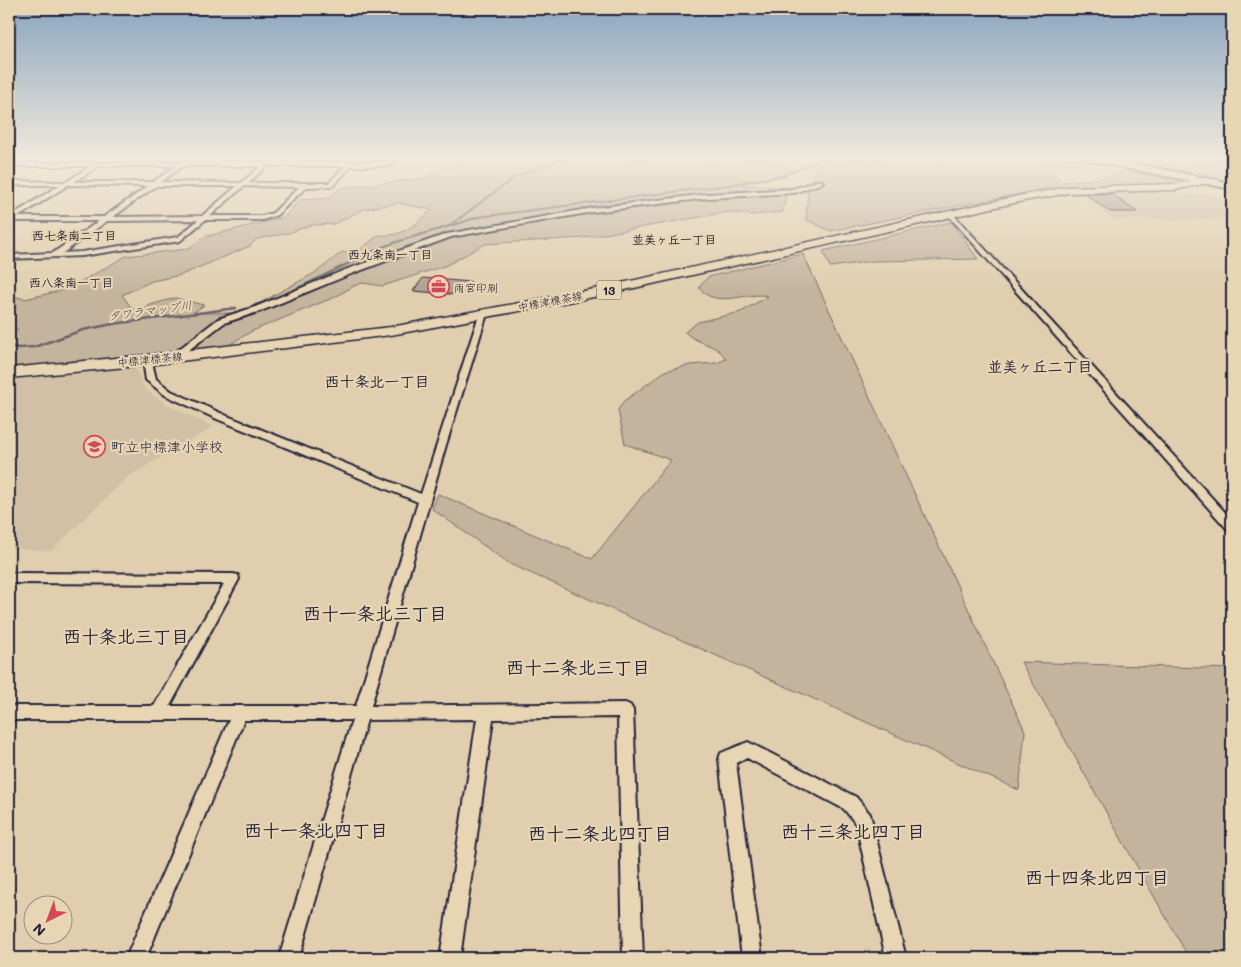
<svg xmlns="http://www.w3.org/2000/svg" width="1241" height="967" font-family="Mali,'Klee One',sans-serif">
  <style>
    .built { fill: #d1c0a5 }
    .green { fill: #c4b49d; stroke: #736b6c; fill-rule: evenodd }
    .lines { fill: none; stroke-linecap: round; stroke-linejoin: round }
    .stream-far1 { stroke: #6b6367; stroke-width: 2 }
    .stream { stroke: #6b6367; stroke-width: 2.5 }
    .building { fill: #aea090; stroke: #22223b }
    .street-casing { stroke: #22223b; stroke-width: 4 }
    .secondary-casing { stroke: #22223b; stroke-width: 4 }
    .primary-casing { stroke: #22223b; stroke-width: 3 }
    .highway-casing { stroke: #22223b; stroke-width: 4 }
    .street { fill: #e8d5b3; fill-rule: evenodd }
    .secondary { fill: #e8d5b3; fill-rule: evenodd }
    .primary { fill: #e8d5b3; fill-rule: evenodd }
    .highway { fill: #e8d5b3; fill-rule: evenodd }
    .labels { text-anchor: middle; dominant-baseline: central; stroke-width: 4.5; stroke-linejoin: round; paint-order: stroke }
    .far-poi-label { font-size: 11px; fill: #22223b; stroke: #e8d5b3; text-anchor: start }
    .far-street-label { font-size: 11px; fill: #22223b; stroke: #e8d5b3 }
    .far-neighbourhood-label { font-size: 12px; font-weight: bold; fill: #22223b; stroke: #e8d5b3 }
    .shield { fill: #e8d5b3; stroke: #5d585f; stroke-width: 1 }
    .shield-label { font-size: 12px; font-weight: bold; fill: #22223b }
    .far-water-label { font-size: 12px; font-style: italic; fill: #464351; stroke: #e8d5b3 }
    .poi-label { font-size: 14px; fill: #22223b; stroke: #e8d5b3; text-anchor: start }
    .neighbourhood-label { font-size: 15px; font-weight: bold; fill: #22223b; stroke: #e8d5b3 }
    .near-neighbourhood-label { font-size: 18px; font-weight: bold; fill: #22223b; stroke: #e8d5b3 }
  </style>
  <rect width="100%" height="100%" fill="#e0ceae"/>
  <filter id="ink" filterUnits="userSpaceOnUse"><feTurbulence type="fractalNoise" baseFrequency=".02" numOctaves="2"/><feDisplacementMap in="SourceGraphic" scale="10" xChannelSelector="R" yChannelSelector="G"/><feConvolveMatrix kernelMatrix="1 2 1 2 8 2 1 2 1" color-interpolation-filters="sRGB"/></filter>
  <g filter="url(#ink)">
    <g class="built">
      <polygon points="30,158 392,158 389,163 22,162"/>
      <polygon points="1124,191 1217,195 1232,204 1232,219 1114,220 1077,193"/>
      <polygon points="128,366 138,371 144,389 168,405 213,427 129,476 51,551 9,548 9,380"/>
    </g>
    <g class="green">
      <polygon points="160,158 348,158 330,158 326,161 155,161"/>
      <path d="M456 158H799L786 177 742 181 744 186 751 185 787 188 783 212 752 215 728 212 582 238 485 244 447 265 383 286 362 283 352 287 335 297 252 331 224 348 9 368V340L18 329 9 325V295L25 299 68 289 126 256 188 249 204 237 285 217 300 200 330 198 340 188 421 179 450 167ZM398 203 432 210C417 224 401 238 379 235L355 253 342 252 318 271 242 313H193L204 305 175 298 133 310 122 295 152 281 181 275 250 246 257 239 289 233 311 225 334 224 364 209Z"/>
      <polygon points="819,158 1073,158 1094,162 1048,165 1061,182 1112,177 1126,170 1170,180 1175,184 1059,186 830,231 806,219 808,188"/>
      <polygon points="1110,158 1232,158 1232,182 1162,170"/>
      <polygon points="951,222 978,259 873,261 830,267 823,251"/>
      <path d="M803 254 1025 731 1019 790 510 564 432 509 438 494 592 559 671 460 625 444 618 410 623 402 665 371 690 365 717 363 726 359C719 344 696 344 685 332L698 322 741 312 768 296C747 291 714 310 699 287L708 277Z"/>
      <polygon points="1021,662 1232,669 1232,958 1189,958"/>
    </g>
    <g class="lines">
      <g class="stream-far1">
        <polyline points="449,226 515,177 563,158"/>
        <path d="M377 249C410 236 444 229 478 217L736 184 784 175 825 158"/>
      </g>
      <g class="stream">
        <polyline points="280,297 380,248"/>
        <polyline points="255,305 272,301"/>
        <polyline points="9,346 19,348 34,347 83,330 113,324 236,308"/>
      </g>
    </g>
    <g class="building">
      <polygon points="1086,194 1111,194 1137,212 1110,212"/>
      <polygon points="423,278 471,282 461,295 413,291"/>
    </g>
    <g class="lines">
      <defs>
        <g id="street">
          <path d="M394 158H399L392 166H351L333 186 306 187 277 215 263 220H205L180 241 82 256 9 259V255L53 253 99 221H9V217L60 185H9V181L66 182 91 166H11L9 163 390 162ZM99 166H176L153 182H74ZM183 166H261L241 183 161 182ZM267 166H345L329 183H248ZM68 185 148 186 104 217H18ZM156 186H237L202 216 113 217ZM244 186 299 187 273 213 262 216H210ZM198 220 178 237 82 252 63 253 107 221Z"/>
          <polygon points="820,180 823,182 822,183 794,193 708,198 593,212 451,237 351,274 261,311 224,323 177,359 171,359 169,357 218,319 255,307 345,270 447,234 593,208 708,194 793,189"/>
          <polygon points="948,213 952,213 1232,520 1232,531 1228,530 948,215"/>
          <polygon points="480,312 483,312 487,314 446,445 371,706 625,703 630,705 633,710 643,958 623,958 618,717 493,719 460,958 440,958 477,719 367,720 299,958 279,958 352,720 244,720 146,958 126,958 229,720 9,720 9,706 154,706 224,584 9,583 9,573 233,574 238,575 239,579 170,706 356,706 418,502 217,419 165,395 146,380 143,360 148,357 151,358 156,379 171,391 225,415 421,494"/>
          <polygon points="748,742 856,797 870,814 906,958 886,958 856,824 844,809 747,758 736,763 762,958 742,958 719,759 721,753"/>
        </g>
        <polygon id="secondary" points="17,158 26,158 9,167 9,162"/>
        <polygon id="primary" points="1204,178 1209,181 1207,183 1175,190 1069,193 1023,201 594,297 391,335 148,365 9,378 9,368 148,355 391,327 594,289 1023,195 1069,187 1175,184"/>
        <polygon id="highway" points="1086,158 1105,158 1232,183 1232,189 1091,161"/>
      </defs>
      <use href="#street" class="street-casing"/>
      <use href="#secondary" class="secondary-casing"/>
      <use href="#primary" class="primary-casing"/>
      <use href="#highway" class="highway-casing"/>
      <use href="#street" class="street"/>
      <use href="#secondary" class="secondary"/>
      <use href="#primary" class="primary"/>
      <use href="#highway" class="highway"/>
    </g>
  </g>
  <linearGradient id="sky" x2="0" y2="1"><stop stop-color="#89a5c0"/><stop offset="0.54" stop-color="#f1e9db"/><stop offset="1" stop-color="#f1e9db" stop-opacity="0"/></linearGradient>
  <rect width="1241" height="293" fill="url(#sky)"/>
  <defs>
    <symbol id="office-ring" viewBox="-11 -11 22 22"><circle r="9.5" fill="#e8d5b3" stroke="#d1495b" stroke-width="1.5"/><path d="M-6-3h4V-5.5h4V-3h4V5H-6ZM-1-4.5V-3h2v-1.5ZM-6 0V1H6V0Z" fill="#d1495b"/></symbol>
    <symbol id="school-ring" viewBox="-11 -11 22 22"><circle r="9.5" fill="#e8d5b3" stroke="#d1495b" stroke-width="1.5"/><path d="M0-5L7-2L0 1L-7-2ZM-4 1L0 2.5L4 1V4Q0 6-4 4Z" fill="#d1495b"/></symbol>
  </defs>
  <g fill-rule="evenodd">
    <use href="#office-ring" x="426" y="274" width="25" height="25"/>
    <use href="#school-ring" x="82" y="434" width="25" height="25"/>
  </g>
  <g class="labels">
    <g class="far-poi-label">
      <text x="454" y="287">雨宮印刷</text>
    </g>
    <g class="far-street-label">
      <text transform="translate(550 301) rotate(-11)">中標津標茶線</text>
      <text transform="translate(150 359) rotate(-6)">中標津標茶線</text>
    </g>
    <g class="far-neighbourhood-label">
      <text x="74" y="235">西七条南二丁目</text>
      <text x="674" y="239">並美ヶ丘一丁目</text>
      <text x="390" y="254">西九条南一丁目</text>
      <text x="71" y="282">西八条南一丁目</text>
    </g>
    <rect class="shield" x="596.5" y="280.5" width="25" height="19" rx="4"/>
    <g class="shield-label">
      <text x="609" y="290">13</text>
    </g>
    <g class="far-water-label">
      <text transform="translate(150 310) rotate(-8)">タワラマップ川</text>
    </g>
    <g class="poi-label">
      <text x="111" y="446">町立中標津小学校</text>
    </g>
    <g class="neighbourhood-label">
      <text x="1040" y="366">並美ヶ丘二丁目</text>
      <text x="377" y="381">西十条北一丁目</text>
    </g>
    <g class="near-neighbourhood-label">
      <text x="375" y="613">西十一条北三丁目</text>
      <text x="126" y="636">西十条北三丁目</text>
      <text x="578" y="667">西十二条北三丁目</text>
      <text x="316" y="830">西十一条北四丁目</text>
      <text x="853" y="831">西十三条北四丁目</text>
      <text x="600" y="833">西十二条北四丁目</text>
      <text x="1097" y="877">西十四条北四丁目</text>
    </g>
  </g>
  <rect width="1241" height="967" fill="none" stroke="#e8d5b3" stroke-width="30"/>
  <rect x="15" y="15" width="1211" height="937" fill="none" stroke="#22223b" stroke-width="2" filter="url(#ink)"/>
  <g transform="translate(48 920) rotate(222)"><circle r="24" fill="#e8d5b3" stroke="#998d83"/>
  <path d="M0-4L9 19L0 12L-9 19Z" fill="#d1495b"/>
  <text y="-8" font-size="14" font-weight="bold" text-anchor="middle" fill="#22223b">N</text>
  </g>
</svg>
